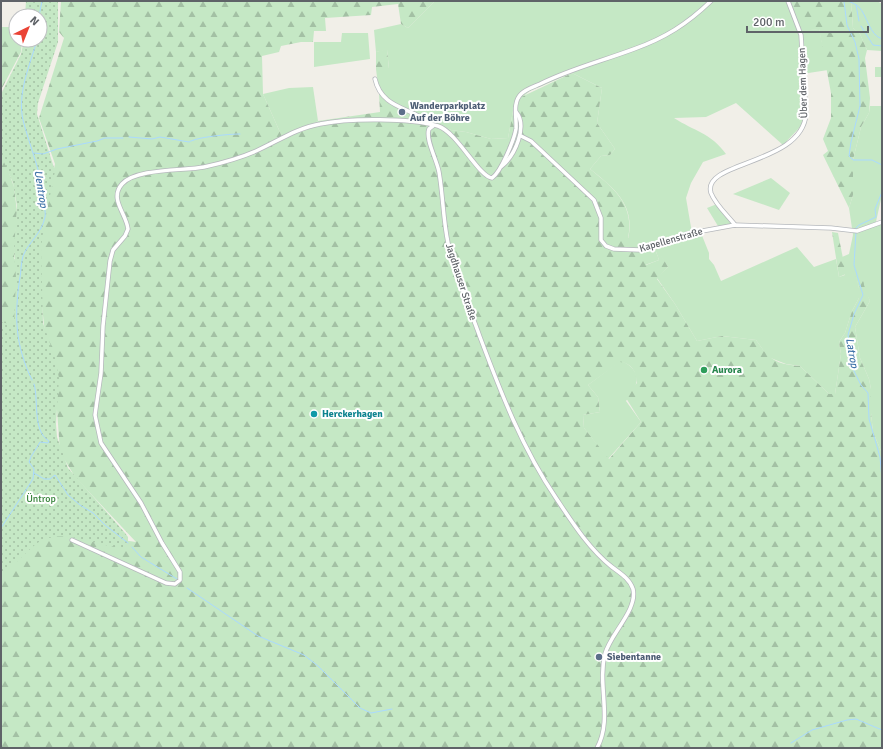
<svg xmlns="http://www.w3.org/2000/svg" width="883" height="749" font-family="Signika,sans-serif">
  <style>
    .green { fill: #c5e8c5 }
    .forest { fill: url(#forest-firs); fill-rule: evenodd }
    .park { fill: url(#park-dots) }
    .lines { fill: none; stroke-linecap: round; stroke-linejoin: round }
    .stream { stroke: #aadaff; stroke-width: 1 }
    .minor-casing { stroke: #b5b8bc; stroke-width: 5 }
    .minor { stroke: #fff; stroke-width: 3.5 }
    .service-dot { fill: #5c6f8a; stroke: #fff; stroke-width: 1.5 }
    .leisure-dot { fill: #2e9e5b; stroke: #fff; stroke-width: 1.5 }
    .culture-dot { fill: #0f9aa8; stroke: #fff; stroke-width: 1.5 }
    .labels { text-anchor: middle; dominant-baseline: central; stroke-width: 4; stroke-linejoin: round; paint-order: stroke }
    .street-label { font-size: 10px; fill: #5f6368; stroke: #fff }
    .service-label { font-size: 10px; font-weight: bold; fill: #4e5e75; stroke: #fff; text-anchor: start }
    .leisure-label { font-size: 10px; font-weight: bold; fill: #27864d; stroke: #fff; text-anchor: start }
    .culture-label { font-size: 10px; font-weight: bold; fill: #0d838f; stroke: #fff; text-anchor: start }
    .park-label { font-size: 10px; fill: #348238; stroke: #fff }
    .water-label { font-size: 11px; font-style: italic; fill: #4174aa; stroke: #fff }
  </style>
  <defs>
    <pattern id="forest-firs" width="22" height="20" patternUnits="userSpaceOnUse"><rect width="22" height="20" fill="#c5e8c5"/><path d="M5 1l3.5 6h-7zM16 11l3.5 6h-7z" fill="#a3c0a4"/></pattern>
    <pattern id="park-dots" width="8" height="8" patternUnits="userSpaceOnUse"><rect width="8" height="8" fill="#c5e8c5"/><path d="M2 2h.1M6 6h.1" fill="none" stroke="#a3c0a4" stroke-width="1.8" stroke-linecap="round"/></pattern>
  </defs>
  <rect width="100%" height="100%" fill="#f1efe8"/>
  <g class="green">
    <path d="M435 1H789L802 30 819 29 828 70 802 74 804 116 802 125 783 145 736 103 706 117 674 118C694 131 711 133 726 154L703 162 691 183 686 198 692 233H701L709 253V259L714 265 721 281 797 247 814 267 836 259 839 277 845 275 842 257 849 254 853 235 849 208 853 195V160L861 127 869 113 870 106H882V195L875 226 882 224V453L873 432 871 413V389L869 379 860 358 855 327 870 301 855 270 859 288V298L852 311 845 333 839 342 841 354 835 394H829L800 366 786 364 768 357 756 340 722 336 697 341 675 304 657 278 668 267 654 246 659 260 645 265 640 250 628 239C636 205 614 188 590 169L601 156 610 155 615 149 597 123 602 88 572 73 530 91 521 98 515 100 508 138 491 139 466 132 451 130 390 102 379 93 376 69 389 68 387 50 376 52 374 30 401 24 408 28Z"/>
    <polygon points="851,1 877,1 882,4 882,51 867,50 860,34 853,28"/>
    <polygon points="342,33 368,33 370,59 314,67 314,42 341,42"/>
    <rect x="875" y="67" width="7" height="10"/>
    <polygon points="313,87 318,121 283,139 263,94 289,88"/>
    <polygon points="771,178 790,193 779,210 733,194"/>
    <polygon points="717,204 732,224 718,226 707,208"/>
    <path d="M620 361C630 363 640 374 636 384 634 390 630 396 626 401L641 422 608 459 584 428 583 415 600 412 598 397 588 385Z"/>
  </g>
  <g class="forest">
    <path d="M61 1H435L408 28 401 24 398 4 372 7 371 15 325 18 326 31H314L313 42H301L281 46 279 52 262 56 263 94 283 139 318 121 380 112 379 93 399 106 451 130 466 132 491 139 508 138 515 100 572 73 602 88 597 123 615 149 610 155 601 156 590 169C614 188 635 205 628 238L639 241 646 265 659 260 654 246 655 245 668 267 657 279 675 304 697 341 722 336 756 340C770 360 775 364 800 366L829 394H835L841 354 839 342 845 333 852 311 859 298V288L854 270 862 269 864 285 870 301 855 327 860 358 869 379 871 389V413L873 432 882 453V748H1V522L136 542 75 477 60 452 55 382 11 349 1 322V150L14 187 17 212 14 259 23 262 45 334 40 287 39 235 55 164 39 118 64 38 59 32ZM620 362C632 363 636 372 637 383L626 394V398L641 422 609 459 584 428 583 415 600 412 598 397 588 385Z"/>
    <polygon points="789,1 851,1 853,28 860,34 867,50 865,58 870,98 869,113 861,127 853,160 853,195 849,208 823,155 828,151 823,139 831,118 831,93 819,29 802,31"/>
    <polygon points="1,27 16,27 16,40 22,40 21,52 1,90"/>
    <polygon points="387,49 389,69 376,69 376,52"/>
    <polygon points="832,232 838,233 846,274 839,277"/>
  </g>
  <path class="park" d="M26 1H58V42L38 103 37 114 55 171 44 225 41 248 43 323 55 358 59 378 56 424 57 437 68 468 125 533 128 537V543L123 547H116C91 544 60 527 36 544 24 554 14 566 1 574V322L14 325 16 278 14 250 17 206 13 183 1 155V94L21 54 24 40H40V16H25Z"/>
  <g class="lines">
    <g class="stream">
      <polyline points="844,1 847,25 855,42 859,59 860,106 851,142 849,156 853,160 872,160 882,165"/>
      <path d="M848 1C852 3 856 4 859 7 867 15 869 35 882 39"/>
      <polyline points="856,5 859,21"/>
      <polyline points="39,16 42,1"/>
      <polyline points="861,26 873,45 882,46"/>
      <polyline points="40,28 40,32"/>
      <path d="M129 137 152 139 160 137 189 142C197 137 229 134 240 134"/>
      <polyline points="34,153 43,154 57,149 97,141 105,138 123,138"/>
      <polyline points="855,229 859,225 876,217 875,209 882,192"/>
      <polyline points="856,232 854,265 863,295 854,314 848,335 854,371 861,385 868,393 869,419 880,457 882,479"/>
      <path d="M32 380C15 345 14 316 20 277 21 271 21 263 23 256 28 243 42 233 45 217 46 213 44 207 44 202 42 173 30 148 23 120 17 93 30 65 37 40"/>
      <polyline points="34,473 44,479 50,479 55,475 68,495 80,505 93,513 105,525 128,543"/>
      <path d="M1 528 33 479 34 469 29 462C31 454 37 449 40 442L48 443 49 441C32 431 39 400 34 384"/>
      <polyline points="132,547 141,557 177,579"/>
      <polyline points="187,588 258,636 304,655 318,666 360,708 371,713 392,709"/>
      <polyline points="791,743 812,730 847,720 856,719 882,730"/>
    </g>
    <defs>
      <g id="minor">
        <path d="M375 79C382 110 413 107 432 125"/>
        <path d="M433 126 429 129C425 139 437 160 439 172 443 195 443 219 448 243 455 275 469 306 480 337 501 393 522 448 556 498 572 522 589 549 612 567 620 573 630 579 633 589 638 610 610 634 605 654 597 686 613 719 597 748"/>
        <polyline points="521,136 531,141 594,200 601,218 601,240 606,246 614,249 640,250 686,234 735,225 831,228 857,231 882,222"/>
        <path d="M502 166C515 155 528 126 516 112"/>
        <path d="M735 225C728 216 715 204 711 193 701 161 802 165 806 114L801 35 788 1"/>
        <path d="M72 540 166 583 175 584 180 580V572L162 543 141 503 101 443 95 415 101 373 103 326 110 261 113 250 125 236 128 229C126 213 109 199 122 184 136 168 184 171 204 167 222 163 240 158 256 151 278 141 297 128 320 124 349 118 410 118 438 126 457 132 479 177 492 178 501 172 514 140 516 129 517 118 512 103 521 94 526 89 533 87 540 84 570 69 602 61 634 49 665 38 687 24 711 1"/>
      </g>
    </defs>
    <use href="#minor" class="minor-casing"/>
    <use href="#minor" class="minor"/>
  </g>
  <g class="service-dot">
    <circle cx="402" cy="112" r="4"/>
    <circle cx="599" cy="657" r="4"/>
  </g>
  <circle class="leisure-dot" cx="704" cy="370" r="4"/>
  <circle class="culture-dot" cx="314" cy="414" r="4"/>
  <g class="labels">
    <g class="street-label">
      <text transform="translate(803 83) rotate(-92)">Über dem Hagen</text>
      <text transform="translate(671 240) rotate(-16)">Kapellenstraße</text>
      <text transform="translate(461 282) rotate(72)">Jagdhauser Straße</text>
    </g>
    <g class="service-label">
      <text x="410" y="106">Wanderparkplatz<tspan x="410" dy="12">Auf der Böhre</tspan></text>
      <text x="607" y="657">Siebentanne</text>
    </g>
    <g class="leisure-label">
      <text x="712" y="370">Aurora</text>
    </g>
    <g class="culture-label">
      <text x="322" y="414">Herckerhagen</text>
    </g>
    <g class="park-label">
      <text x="41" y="499">Üntrop</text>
    </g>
    <g class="water-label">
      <text transform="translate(41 189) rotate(81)">Uentrop</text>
      <text transform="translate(852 353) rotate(80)">Latrop</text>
    </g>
  </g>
  <rect width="883" height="749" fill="none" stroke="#5f6368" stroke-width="4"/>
  <g transform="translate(28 28) rotate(43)"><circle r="19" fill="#ffffff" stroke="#bfc1c3"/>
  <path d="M0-3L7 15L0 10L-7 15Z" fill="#ea4335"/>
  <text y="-6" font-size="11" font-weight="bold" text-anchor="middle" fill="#5f6368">N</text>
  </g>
  <path d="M747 26v6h121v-6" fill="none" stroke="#5f6368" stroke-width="2"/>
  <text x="753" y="26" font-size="12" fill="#5f6368" stroke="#ffffff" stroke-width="3" paint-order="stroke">200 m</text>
</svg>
